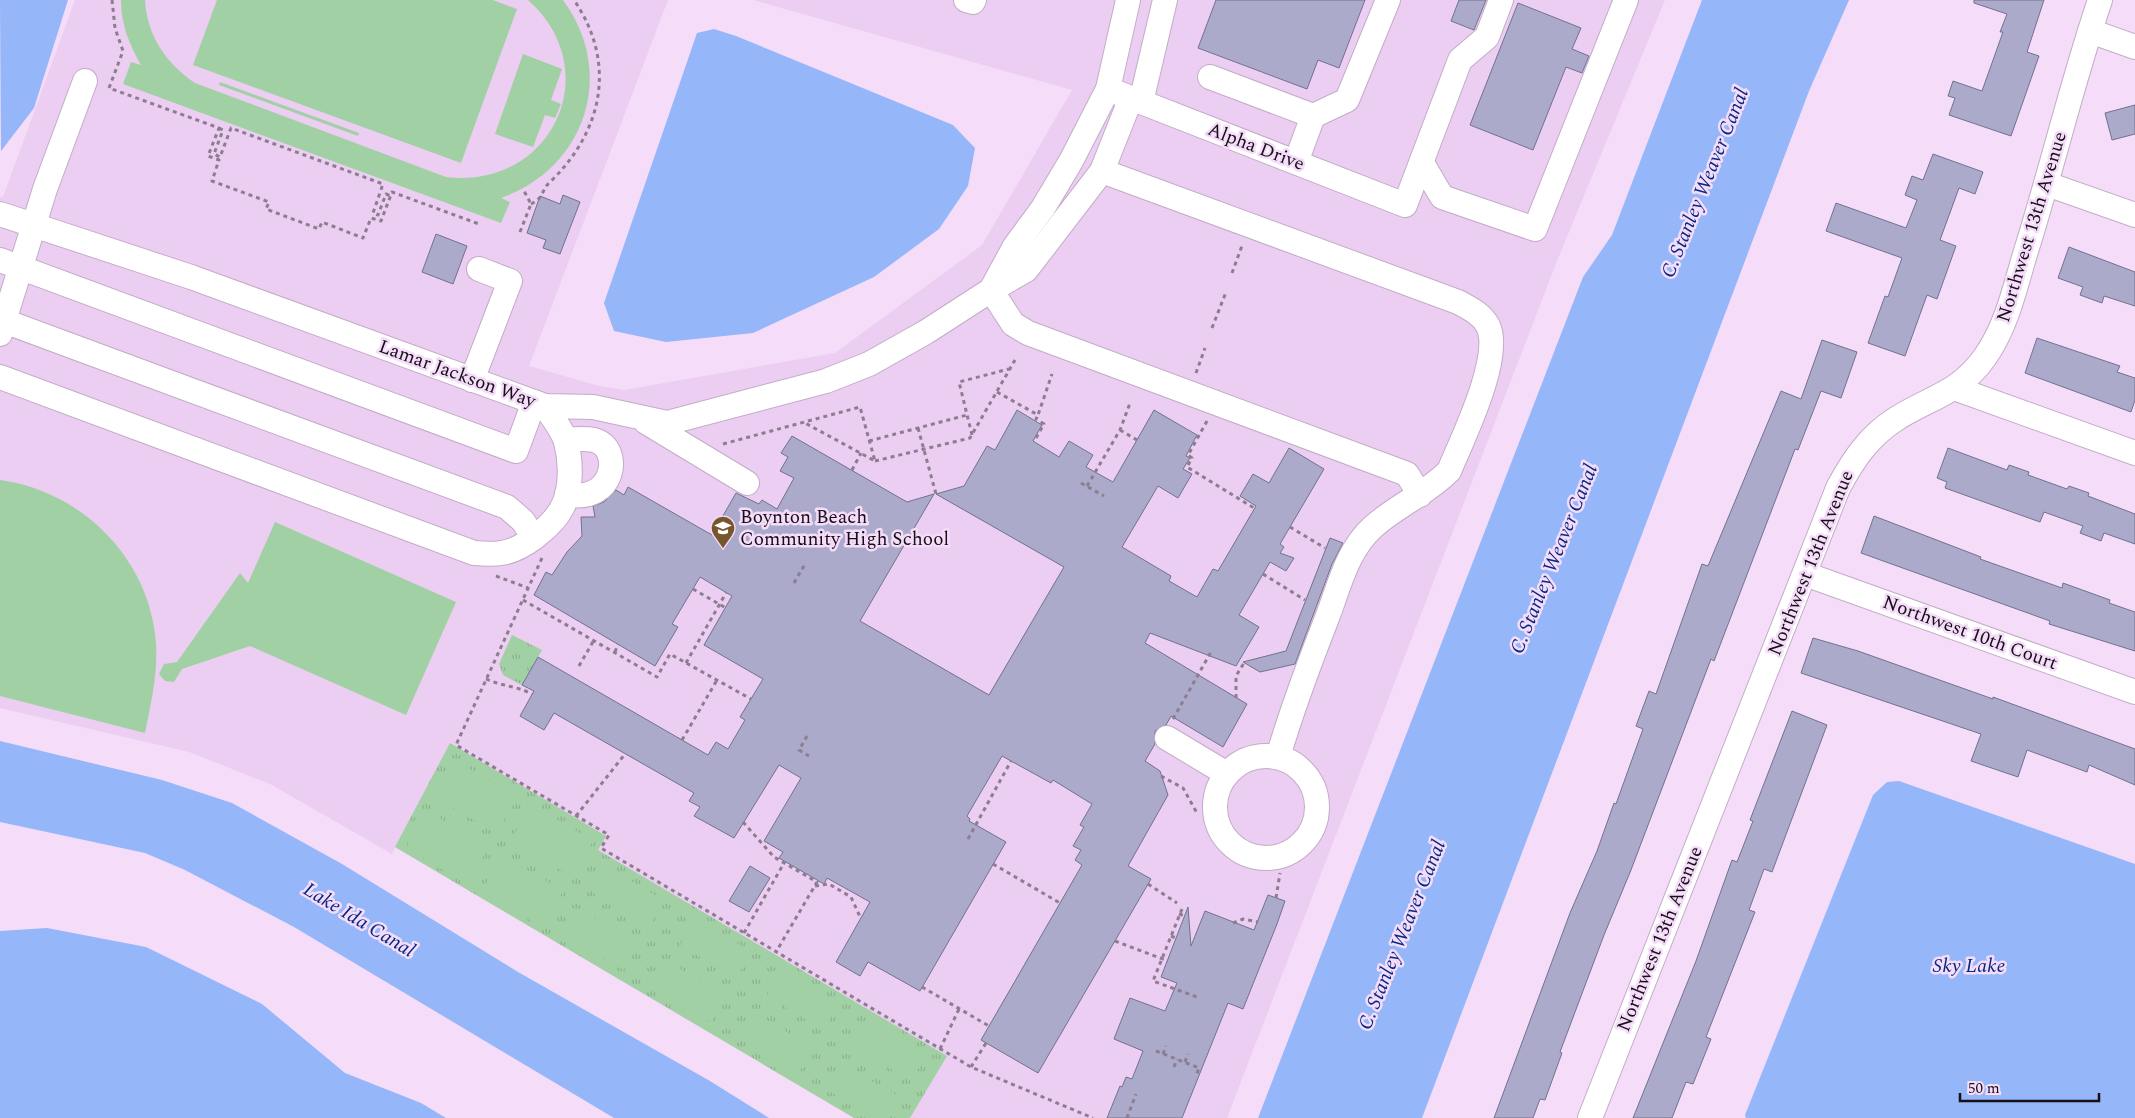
<svg xmlns="http://www.w3.org/2000/svg" width="2135" height="1118" font-family="Spectral,serif">
  <style>
    .built { fill: #ebcef1 }
    .grass { fill: url(#grass-tufts) }
    .pitch { fill: #a2d0a5 }
    .water { fill: #95b6f8 }
    .building { fill: #abaaca; stroke: #72718f }
    .lines { fill: none; stroke-linecap: round; stroke-linejoin: round }
    .minor-casing { stroke: #c3acc7; stroke-width: 26 }
    .path { stroke: #8d7d90; stroke-width: 3; stroke-dasharray: 4 4; stroke-linecap: butt }
    .minor { stroke: #fff; stroke-width: 24 }
    .labels { text-anchor: middle; dominant-baseline: central; stroke-width: 5; stroke-linejoin: round; paint-order: stroke }
    .street-label { font-size: 19px; fill: #170f18; stroke: #f5ddfa }
    .poi-label { font-size: 19px; fill: #170f18; stroke: #f5ddfa; text-anchor: start }
    .water-label { font-size: 20px; font-style: italic; fill: #052883; stroke: #f5ddfa }
  </style>
  <defs>
    <pattern id="grass-tufts" width="24" height="20" patternUnits="userSpaceOnUse" patternTransform="scale(1.25)"><rect width="24" height="20" fill="#a2d0a5"/><path d="M3 7l-1-3M5 7V3M7 7l1-3M15 17l-1-3M17 17v-4M19 17l1-3" fill="none" stroke="#8bb18d"/></pattern>
  </defs>
  <rect width="100%" height="100%" fill="#f5ddfa"/>
  <polygon class="built" points="75,0 668,0 529,366 599,386 624,390 835,353 982,245 1072,90 753,0 1665,0 1557,261 1227,1118 854,1118 395,847 392,854 270,784 189,752 0,708 0,197 3,197"/>
  <g class="grass">
    <polygon points="512,635 542,650 522,685 503,675 499,664"/>
    <polygon points="450,743 606,836 598,850 947,1056 910,1118 854,1118 395,847"/>
  </g>
  <g class="pitch">
    <path d="M121 0H145C147 36 166 63 195 83L446 177C551 190 608 71 528 0H563C617 73 586 168 501 198L510 202 501 223 123 84 131 62 141 65C129 44 121 24 121 0Z"/>
    <polygon points="217,0 493,0 517,9 461,163 193,65"/>
    <polygon points="523,54 562,69 551,100 561,104 555,118 545,115 533,147 495,134"/>
    <polygon points="220,82 359,133 358,136 219,85"/>
    <path d="M0 480C82 491 150 559 156 643 158 673 151 703 145 733L0 696Z"/>
    <polygon points="275,522 456,602 406,715 250,646 182,669 174,682 165,681 159,674 164,664 177,662 240,573 248,583"/>
    <polygon points="456,761 518,797 496,833 435,797"/>
    <polygon points="532,805 593,841 572,877 510,841"/>
    <polygon points="427,811 488,847 467,884 406,848"/>
    <polygon points="502,855 563,891 542,927 481,892"/>
    <polygon points="608,867 665,901 649,927 593,893"/>
    <polygon points="582,911 639,944 624,970 567,937"/>
    <polygon points="695,919 752,952 736,978 680,945"/>
    <polygon points="670,963 726,996 711,1022 655,989"/>
    <polygon points="782,970 839,1004 824,1030 767,996"/>
    <polygon points="757,1014 813,1048 798,1074 741,1040"/>
    <polygon points="870,1022 926,1055 911,1081 854,1048"/>
    <polygon points="844,1065 901,1098 889,1118 874,1118 829,1091"/>
  </g>
  <g class="water">
    <polygon points="0,0 68,0 34,108 1,151"/>
    <polygon points="1702,0 1849,0 1809,91 1422,1118 1258,1118 1583,277 1612,235"/>
    <polygon points="714,29 736,36 953,125 975,148 968,186 939,229 874,277 753,333 666,342 614,331 604,303 697,33"/>
    <polygon points="0,741 162,780 232,803 342,864 518,972 710,1081 769,1118 614,1118 294,927 185,870 145,853 0,822"/>
    <polygon points="1899,781 2135,864 2135,1118 1746,1118 1745,1115 1873,795 1887,782"/>
    <polygon points="47,928 146,947 262,1004 345,1073 421,1103 446,1118 0,1118 0,931"/>
  </g>
  <g class="building">
    <polygon points="1216,0 1365,0 1339,68 1318,60 1307,89 1198,48"/>
    <polygon points="1459,0 1486,0 1474,30 1451,21"/>
    <polygon points="1974,0 2044,0 2027,52 2039,56 2011,136 1949,115 1955,98 1948,96 1953,81 1982,91 2003,32 2000,32 2007,14 1974,3"/>
    <polygon points="1518,3 1581,28 1572,49 1589,56 1582,73 1566,67 1533,150 1470,125"/>
    <polygon points="2135,105 2135,134 2112,140 2105,113"/>
    <polygon points="1933,154 1983,172 1975,194 1959,188 1940,240 1956,246 1937,299 1927,295 1905,356 1868,343 1885,296 1888,297 1902,258 1826,231 1836,203 1906,228 1917,200 1905,195 1912,176 1923,180"/>
    <polygon points="563,195 580,202 560,254 543,248 546,240 527,233 540,196 560,204"/>
    <polygon points="436,234 467,246 453,284 422,272"/>
    <polygon points="2069,247 2135,272 2135,306 2104,296 2102,303 2080,295 2083,287 2058,278"/>
    <polygon points="2037,338 2120,366 2117,372 2135,378 2135,400 2131,412 2025,373"/>
    <polygon points="1822,340 1857,352 1841,398 1821,391 1798,450 1795,449 1714,661 1711,659 1631,870 1604,935 1560,1052 1562,1053 1545,1100 1540,1099 1533,1118 1494,1118 1570,913 1597,851 1614,803 1616,804 1643,729 1636,726 1649,691 1656,694 1702,564 1708,566 1781,391 1801,399"/>
    <polygon points="1017,410 1042,425 1033,441 1059,457 1069,441 1093,455 1086,467 1113,482 1154,410 1197,435 1186,456 1190,458 1183,469 1192,474 1178,498 1158,486 1122,547 1171,576 1169,581 1197,597 1213,569 1218,571 1256,506 1240,496 1253,474 1269,483 1289,448 1324,469 1280,544 1284,547 1280,553 1294,558 1286,571 1270,562 1239,615 1259,627 1236,666 1150,633 1145,643 1247,704 1223,747 1171,716 1166,725 1155,731 1155,744 1145,761 1160,771 1168,795 1128,866 1151,879 1038,1073 981,1040 1082,865 1075,860 1081,850 1073,846 1084,827 1080,825 1092,804 1053,780 1051,783 1002,756 967,816 970,819 969,821 1006,842 920,991 868,962 860,976 836,962 870,902 827,878 824,884 779,858 783,852 764,841 801,778 779,765 734,838 694,816 700,807 689,801 694,793 554,713 544,730 520,716 534,691 522,685 538,657 708,755 716,742 728,749 745,720 740,717 763,679 704,645 732,596 700,577 672,624 678,627 655,666 534,595 546,572 552,575 567,552 582,536 581,517 595,517 593,506 604,502 616,490 624,495 628,487 712,535 736,493 759,504 762,500 777,509 794,478 780,471 788,457 781,453 792,436 907,502 934,494 860,621 989,695 1064,567 936,494 964,486 987,446 995,450"/>
    <polygon points="1948,448 2007,470 2009,465 2029,472 2028,475 2067,489 2069,486 2089,493 2088,496 2135,514 2135,544 2104,533 2101,541 2080,533 2083,526 2044,512 2040,522 1945,488 1947,482 1937,478"/>
    <polygon points="1874,516 1981,557 1980,559 2062,588 2063,583 2110,600 2109,603 2135,612 2135,651 2049,624 2050,621 1861,553"/>
    <polygon points="1330,538 1343,543 1332,564 1295,664 1260,672 1243,662 1286,651"/>
    <polygon points="1813,638 1858,651 1993,699 1993,697 2135,749 2135,785 2089,765 2087,772 2027,750 2018,777 1971,761 1981,734 1801,673"/>
    <polygon points="1792,711 1827,725 1772,872 1764,869 1749,910 1755,912 1706,1037 1711,1039 1693,1084 1686,1082 1672,1118 1633,1118 1696,961 1732,860 1737,862 1753,821 1750,820"/>
    <polygon points="750,866 770,878 749,912 729,901"/>
    <polygon points="1268,895 1285,901 1277,924 1243,1009 1228,1003 1182,1118 1107,1118 1120,1086 1122,1087 1126,1077 1132,1079 1143,1051 1114,1039 1130,998 1165,1011 1177,983 1161,977 1188,907 1191,946 1205,911 1254,930"/>
  </g>
  <g class="lines">
    <defs>
      <g id="minor">
        <polyline points="966,0 973,2 974,0"/>
        <polyline points="2090,31 2135,47"/>
        <polyline points="1210,77 1313,116 1296,162"/>
        <polyline points="1108,89 1405,205 1460,60 1487,37 1501,0"/>
        <polyline points="1141,102 1165,0"/>
        <polyline points="1313,116 1347,100 1388,0"/>
        <polyline points="1422,163 1442,197 1535,229 1626,0"/>
        <polyline points="1102,171 1131,98"/>
        <polyline points="2047,184 2135,215"/>
        <polyline points="0,214 191,277 534,402 545,406 593,407 667,423 826,381 869,364 926,332 991,290 1015,246 1043,208 1071,161 1108,89 1128,0"/>
        <polyline points="0,260 516,451 534,402"/>
        <polyline points="4,321 45,189 85,81"/>
        <polyline points="0,334 4,321 507,507 523,521 534,538"/>
        <path d="M0 377 474 553C483 553 492 555 501 553 522 551 554 525 563 506 572 487 571 461 566 442 563 430 551 416 545 406"/>
        <polyline points="472,380 510,281 479,269"/>
        <polyline points="1954,388 2135,453"/>
        <polyline points="646,422 747,483"/>
        <path d="M566 440C575 439 585 438 594 440 624 448 614 505 567 494"/>
        <polyline points="1805,574 2135,692"/>
        <polyline points="1167,738 1227,774"/>
        <circle cx="1266" cy="807" r="51"/>
        <path d="M1278 757C1292 709 1309 664 1327 618 1339 587 1347 550 1373 527 1396 506 1426 494 1449 471 1462 440 1503 357 1488 326 1482 314 1469 308 1458 302L1102 171 1026 270 991 290 1013 324 1028 333 1407 474 1420 495"/>
        <path d="M1590 1118 1838 488C1853 460 1869 436 1896 419 1930 397 1959 394 1985 357 2007 326 2015 287 2026 251 2052 168 2072 83 2100 0"/>
      </g>
    </defs>
    <use href="#minor" class="minor-casing"/>
    <g class="path">
      <polyline points="112,0 115,28 123,51 109,88 219,128 208,156 219,160 212,181 269,202 266,209 319,229 322,222 363,238 371,218 381,221 392,192 479,224"/>
      <polyline points="219,128 223,130 214,154 220,157 231,128 383,184 373,213 378,215 386,194 391,196"/>
      <path d="M531 204C545 197 541 190 550 182 603 131 617 63 574 0"/>
      <polyline points="520,232 531,204 523,189"/>
      <polyline points="1232,273 1243,243"/>
      <polyline points="1212,328 1226,292"/>
      <polyline points="1196,373 1205,348"/>
      <polyline points="997,392 1038,415 1052,374"/>
      <polyline points="1207,421 1188,455 1192,458 1187,467 1254,508"/>
      <polyline points="918,428 936,494"/>
      <polyline points="1120,430 1137,440"/>
      <polyline points="972,435 959,382 1009,369"/>
      <polyline points="1036,438 1044,424 1036,419 1038,415"/>
      <polyline points="869,441 967,415"/>
      <polyline points="723,444 860,407 875,461 805,423"/>
      <polyline points="875,461 970,438 1015,360"/>
      <polyline points="852,470 861,453"/>
      <polyline points="1081,483 1104,496"/>
      <polyline points="1087,486 1120,430 1130,403"/>
      <polyline points="1290,527 1325,548"/>
      <polyline points="716,538 726,519"/>
      <polyline points="542,558 456,745 609,835 601,848 971,1067 1093,1118"/>
      <polyline points="1263,574 1305,600"/>
      <polyline points="496,576 528,588"/>
      <polyline points="794,583 805,564"/>
      <polyline points="693,589 726,608"/>
      <polyline points="523,600 657,677 670,654 751,699"/>
      <polyline points="615,652 618,644"/>
      <polyline points="686,663 726,593"/>
      <polyline points="579,666 594,640"/>
      <path d="M486 679C501 686 517 686 532 694"/>
      <polyline points="1236,698 1236,676 1244,663"/>
      <polyline points="1173,719 1211,652"/>
      <polyline points="807,736 799,750 809,756"/>
      <polyline points="682,740 717,680"/>
      <polyline points="1161,776 1183,788 1198,815"/>
      <polyline points="576,816 625,754"/>
      <polyline points="743,822 774,857 817,882 776,952"/>
      <polyline points="968,839 1011,761"/>
      <polyline points="993,864 1060,903"/>
      <polyline points="1148,884 1177,903"/>
      <polyline points="815,886 829,884 851,897 861,919"/>
      <polyline points="1276,898 1280,873"/>
      <polyline points="1182,909 1153,981 1197,997"/>
      <polyline points="1179,914 1185,916"/>
      <polyline points="1233,923 1243,919 1258,922"/>
      <polyline points="744,933 784,863"/>
      <polyline points="1171,936 1176,938"/>
      <polyline points="1115,941 1168,961"/>
      <polyline points="922,987 989,1026"/>
      <polyline points="940,1049 959,1009"/>
      <polyline points="1156,1051 1199,1068 1196,1076"/>
      <polyline points="1163,1054 1166,1046"/>
      <polyline points="1185,1062 1188,1054"/>
      <polyline points="971,1067 986,1043"/>
      <polyline points="1174,1067 1177,1059"/>
      <polyline points="1127,1118 1136,1094"/>
    </g>
    <use href="#minor" class="minor"/>
  </g>
  <defs>
    <symbol id="school-pin" viewBox="-11 -11 22 30"><path d="M0 17L-7.5 6A9.5 9.5 0 1 1 7.5 6Z" fill="#77562d" stroke="#f5ddfa"/><path d="M0-5L7-2L0 1L-7-2ZM-4 1L0 2.5L4 1V4Q0 6-4 4Z" fill="#fff"/></symbol>
  </defs>
  <g fill-rule="evenodd">
    <use href="#school-pin" x="709" y="514" width="28" height="38"/>
  </g>
  <g class="labels">
    <g class="street-label">
      <text transform="translate(1256 147) rotate(21)">Alpha Drive</text>
      <text transform="translate(2032 227) rotate(-73)">Northwest 13th Avenue</text>
      <text transform="translate(457 374) rotate(20)">Lamar Jackson Way</text>
      <text transform="translate(1811 563) rotate(-68)">Northwest 13th Avenue</text>
      <text transform="translate(1970 633) rotate(20)">Northwest 10th Court</text>
      <text transform="translate(1660 939) rotate(-68)">Northwest 13th Avenue</text>
    </g>
    <g class="poi-label">
      <text x="740" y="517">Boynton Beach<tspan x="740" dy="22">Community High School</tspan></text>
    </g>
    <g class="water-label">
      <text transform="translate(1705 183) rotate(-68)">C. Stanley Weaver Canal</text>
      <text transform="translate(1554 559) rotate(-68)">C. Stanley Weaver Canal</text>
      <text transform="translate(359 920) rotate(31)">Lake Ida Canal</text>
      <text transform="translate(1402 935) rotate(-68)">C. Stanley Weaver Canal</text>
      <text x="1969" y="966">Sky Lake</text>
    </g>
  </g>
  <path d="M1960 1093v8h139v-8" fill="none" stroke="#170f18" stroke-width="2.5"/>
  <text x="1968" y="1093" font-size="15" fill="#170f18" stroke="#f5ddfa" stroke-width="4" paint-order="stroke">50 m</text>
</svg>
